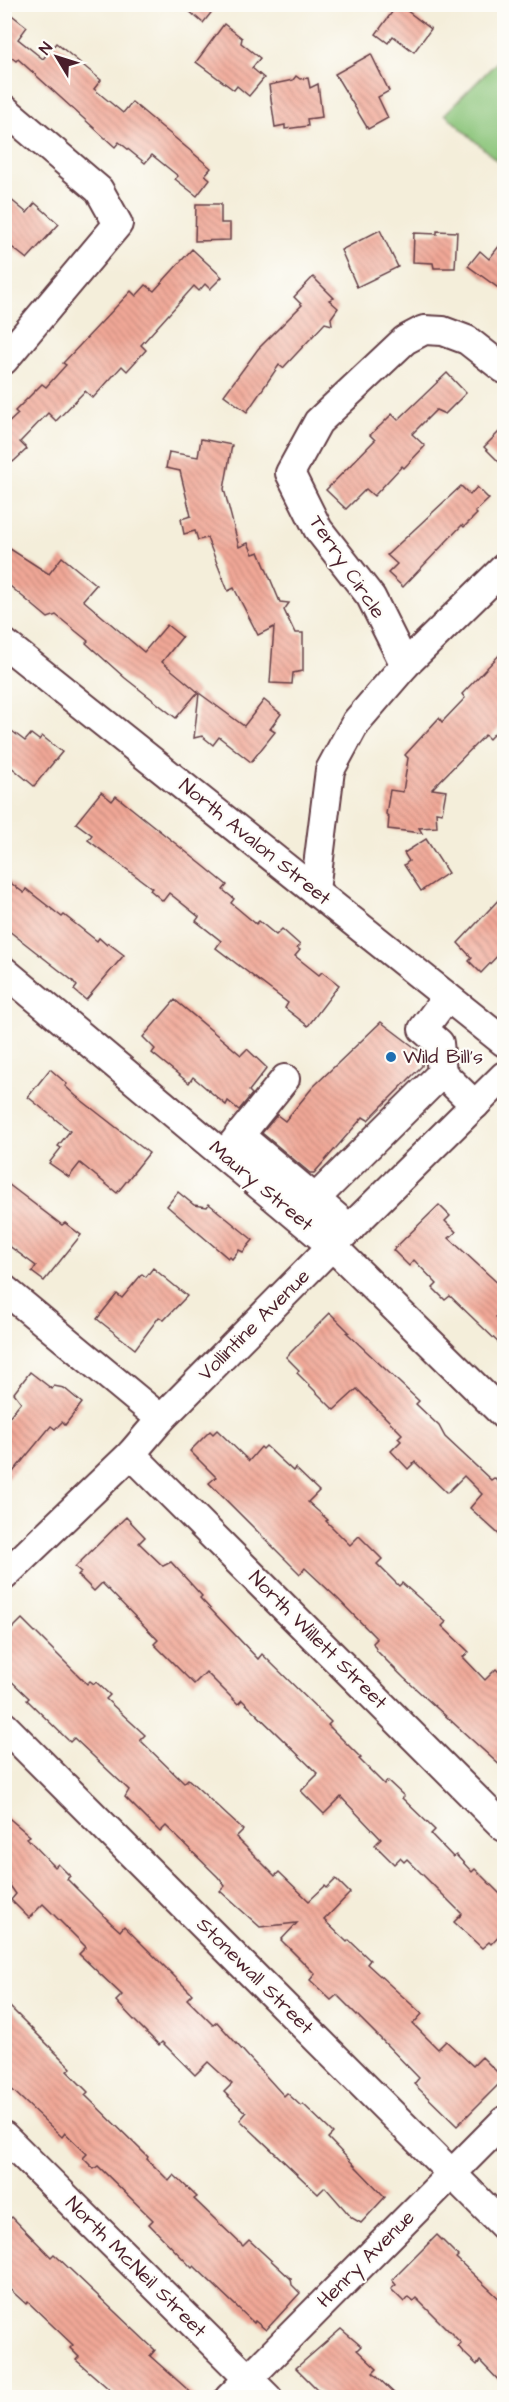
<svg xmlns="http://www.w3.org/2000/svg" width="509" height="2402" font-family="'Architects Daughter',sans-serif">
  <style>
    .park { fill: #8ac479; stroke: #6a7252; stroke-width: 1.5 }
    .building { fill: url(#building-back-hatch) }
    .lines { fill: none; stroke-linecap: round; stroke-linejoin: round }
    .minor-casing { stroke: #643e45; stroke-width: 32 }
    .minor { stroke: #fff; stroke-width: 28 }
    .poi-dot { fill: #1f6fb2; stroke: #fdfcf7; stroke-width: 2 }
    .labels { text-anchor: middle; dominant-baseline: central; stroke-width: 4.5; stroke-linejoin: round; paint-order: stroke }
    .street-label { font-size: 20px; fill: #4a1f2b; stroke: #fdfcf7 }
    .poi-label { font-size: 20px; fill: #4a1f2b; stroke: #fdfcf7; text-anchor: start }
  </style>
  <defs>
    <pattern id="building-back-hatch" width="6" height="6" patternUnits="userSpaceOnUse" patternTransform="scale(1.5)"><rect width="6" height="6" fill="#f1a897"/><path d="M-1 5l2 2M0 0l6 6M5-1l2 2" fill="none" stroke="#c5887b"/></pattern>
  </defs>
  <rect width="100%" height="100%" fill="#fdfcf7"/>
  <filter id="ink" filterUnits="userSpaceOnUse"><feTurbulence type="fractalNoise" baseFrequency=".0167" numOctaves="2"/><feDisplacementMap in="SourceGraphic" scale="12" xChannelSelector="R" yChannelSelector="G"/><feConvolveMatrix kernelMatrix="1 2 1 2 8 2 1 2 1" color-interpolation-filters="sRGB"/></filter>
  <filter id="wash" filterUnits="userSpaceOnUse"><feTurbulence type="fractalNoise" baseFrequency=".008" numOctaves="4" result="noise"/><feDisplacementMap in="SourceGraphic" scale="24" xChannelSelector="R" yChannelSelector="G"/><feGaussianBlur stdDeviation="1.35" result="paint"/><feColorMatrix in="noise" values="0 0 0 0 0 0 0 0 0 0 0 0 0 0 0 0 0 1.4 0 .05"/><feComposite in="paint" operator="in"/></filter>
  <g filter="url(#wash)">
    <rect width="100%" height="100%" fill="#f4eeda"/>
    <polygon class="park" points="504,55 504,167 445,114"/>
    <g id="blocks">
      <g class="building">
        <polygon points="181,4 218,4 203,23"/>
        <polygon points="398,4 431,29 414,52 393,36 388,43 376,34"/>
        <polygon points="4,9 27,27 18,39 43,59 56,43 101,80 94,89 123,113 132,102 211,168 205,175 210,179 197,196 175,179 178,176 152,155 145,163 119,142 115,147 18,59 16,61 7,54 4,56"/>
        <polygon points="224,24 242,38 241,43 260,58 252,68 264,78 249,96 237,86 234,90 196,62"/>
        <polygon points="371,54 389,91 378,97 388,118 368,129 335,74"/>
        <polygon points="296,76 300,79 308,78 310,88 318,84 322,117 307,119 308,126 285,129 285,125 275,127 269,85 293,80"/>
        <polygon points="4,194 27,213 35,203 59,224 27,259 4,241"/>
        <polygon points="196,204 221,204 221,223 230,223 230,240 195,241"/>
        <polygon points="380,230 398,267 357,287 341,250"/>
        <polygon points="437,231 457,232 455,268 434,268 433,263 413,262 414,233 437,234"/>
        <polygon points="504,240 504,292 468,266 480,251 489,259"/>
        <polygon points="192,249 222,277 210,289 205,284 199,291 194,286 141,345 146,350 127,371 122,366 93,398 85,391 56,421 48,413 20,442 27,449 13,462 6,455 4,457 4,427 18,414 15,411 42,384 46,387 66,365 63,363 131,291 136,296 146,285 154,291"/>
        <polygon points="313,277 334,298 329,300 338,308 331,318 332,325 325,323 283,368 279,365 247,412 224,395 258,349 302,305 294,297"/>
        <polygon points="447,373 466,393 445,414 436,410 412,434 425,446 404,468 402,466 374,496 366,489 346,509 326,490 375,440 370,435 381,425 392,414 398,420"/>
        <polygon points="504,427 504,467 484,447"/>
        <polygon points="201,439 232,445 224,489 239,547 248,543 253,554 259,552 280,602 289,603 284,610 295,633 303,633 303,671 293,673 292,684 270,683 274,627 258,635 234,588 228,591 207,538 198,540 195,531 184,534 181,519 191,516 180,471 166,468 169,452 198,457"/>
        <polygon points="461,486 470,495 477,487 489,499 475,512 477,514 464,527 462,525 403,587 388,573 397,564 387,555"/>
        <polygon points="4,545 49,574 62,557 96,585 83,600 144,652 167,625 182,637 162,662 198,692 176,718 125,678 86,643 88,641 56,615 48,618 4,581"/>
        <polygon points="504,650 504,723 489,739 485,735 432,789 446,791 442,813 436,812 437,827 419,828 422,833 388,829 389,817 386,814 390,790 403,792 408,758 405,755 439,718 442,722 465,698 462,694"/>
        <polygon points="199,693 244,726 264,700 281,714 270,729 275,732 251,762 219,737 213,745 202,736 194,738"/>
        <polygon points="4,725 25,741 31,734 39,740 42,736 62,752 34,786 4,761"/>
        <polygon points="101,792 112,801 116,796 205,867 227,885 223,890 234,899 231,903 256,924 259,921 276,935 282,929 300,945 297,948 300,950 295,956 319,975 322,972 339,985 308,1026 285,1008 288,1003 216,948 221,941 196,921 199,917 169,893 163,901 150,890 152,888 88,840 92,835 76,823"/>
        <polygon points="426,839 448,873 421,891 404,865 409,861 404,853"/>
        <polygon points="4,878 24,893 26,889 62,917 64,915 97,941 99,938 107,945 108,943 124,955 86,1000 74,990 77,986 73,981 4,927"/>
        <polygon points="504,894 504,949 481,973 469,961 472,958 458,943"/>
        <polygon points="175,1000 241,1055 247,1049 267,1068 249,1091 252,1094 239,1110 228,1101 226,1105 193,1077 189,1083 152,1053 155,1049 143,1037"/>
        <polygon points="381,1022 422,1053 422,1066 368,1120 363,1117 314,1173 310,1173 262,1133 277,1115 285,1121 313,1087"/>
        <polygon points="50,1069 67,1084 65,1086 76,1096 149,1153 117,1193 80,1163 69,1177 49,1163 61,1148 58,1146 70,1131 28,1097"/>
        <polygon points="4,1181 62,1225 65,1223 81,1235 44,1281 32,1272 36,1266 4,1242"/>
        <polygon points="178,1192 194,1205 207,1207 209,1204 253,1240 243,1252 239,1250 232,1259 229,1256 228,1258 167,1206"/>
        <polygon points="439,1205 450,1216 445,1221 456,1232 449,1238 504,1289 504,1308 496,1317 504,1324 504,1348 450,1296 445,1300 433,1288 437,1284 414,1260 409,1266 393,1250"/>
        <polygon points="153,1268 187,1296 164,1320 159,1317 135,1349 97,1319 117,1294 122,1298 142,1274 146,1277"/>
        <polygon points="330,1313 349,1332 347,1333 419,1401 416,1404 439,1426 445,1437 491,1480 494,1478 504,1488 504,1539 470,1508 482,1494 464,1476 447,1493 415,1462 408,1469 391,1451 401,1441 398,1438 402,1434 357,1389 334,1410 297,1373 299,1370 286,1357"/>
        <polygon points="30,1372 52,1389 54,1386 64,1388 82,1403 65,1425 62,1422 55,1429 51,1426 4,1483 4,1423 21,1402 14,1393"/>
        <polygon points="217,1430 249,1461 261,1447 263,1449 266,1446 293,1471 295,1468 319,1491 308,1502 328,1520 326,1521 350,1545 359,1536 382,1559 377,1564 399,1586 402,1583 446,1622 442,1626 469,1652 463,1657 485,1680 496,1669 504,1677 504,1769 404,1678 377,1651 373,1643 377,1639 338,1599 305,1568 300,1574 209,1483 216,1477 190,1451 210,1431 213,1434"/>
        <polygon points="126,1517 145,1537 139,1543 163,1566 171,1562 202,1596 200,1598 258,1659 262,1654 331,1722 328,1725 361,1758 359,1759 384,1784 388,1781 404,1796 402,1798 435,1830 431,1834 453,1857 456,1855 472,1872 475,1869 504,1898 504,1930 491,1944 489,1942 482,1948 454,1922 462,1914 407,1859 404,1862 400,1858 394,1864 375,1845 381,1839 341,1797 324,1814 301,1791 318,1774 242,1700 238,1704 206,1672 194,1684 154,1644 158,1640 102,1583 94,1591 78,1575 81,1572 75,1567"/>
        <polygon points="22,1619 87,1684 90,1681 94,1684 96,1682 110,1695 106,1699 145,1735 140,1740 184,1783 188,1779 243,1830 236,1837 275,1876 279,1872 309,1901 325,1886 327,1888 336,1879 350,1893 324,1920 347,1942 349,1940 370,1960 367,1964 422,2014 413,2024 438,2049 446,2041 473,2066 482,2057 504,2079 457,2126 414,2084 419,2078 380,2038 337,1995 331,2000 310,1980 315,1974 281,1940 297,1923 260,1927 220,1891 225,1886 218,1877 166,1826 160,1832 125,1797 129,1790 74,1738 70,1742 27,1700 29,1698 4,1674 4,1637"/>
        <polygon points="4,1814 30,1836 27,1838 55,1867 58,1864 70,1876 67,1879 111,1923 120,1931 124,1926 192,1994 187,1999 213,2025 217,2022 284,2096 287,2093 301,2106 303,2104 333,2133 328,2138 385,2197 361,2223 352,2218 325,2187 318,2194 240,2120 246,2113 224,2092 232,2084 208,2062 195,2075 162,2042 159,2045 135,2021 116,2001 122,1995 79,1954 86,1947 43,1904 29,1918 11,1900 16,1894 4,1877"/>
        <polygon points="4,2001 71,2068 67,2071 88,2092 85,2095 148,2157 147,2159 169,2181 174,2175 197,2197 194,2199 243,2246 249,2240 291,2279 292,2285 300,2293 266,2330 255,2321 254,2323 194,2266 192,2268 149,2224 153,2220 98,2166 94,2169 83,2158 87,2154 65,2133 62,2137 4,2082"/>
        <polygon points="12,2217 51,2257 54,2254 155,2350 150,2356 196,2397 118,2397 76,2360 79,2357 70,2348 73,2345 28,2302 26,2304 4,2284 4,2224"/>
        <polygon points="437,2235 458,2256 456,2258 504,2303 504,2386 480,2361 477,2365 463,2352 458,2346 461,2343 416,2298 413,2301 408,2297 404,2302 391,2289 396,2285 392,2280"/>
        <polygon points="341,2329 361,2346 357,2350 377,2369 373,2373 398,2397 325,2397 296,2368"/>
      </g>
    </g>
  </g>
  <g filter="url(#ink)">
    <use href="#blocks" fill-opacity="0" stroke="#643e45" stroke-width="1.5"/>
    <g class="lines">
      <defs>
        <g id="minor">
          <polyline points="4,109 99,190 118,224 4,360"/>
          <polyline points="504,369 467,340 443,331 424,330 405,340 318,422 290,473 318,529 371,597 405,665 504,568"/>
          <polyline points="4,643 504,1042"/>
          <polyline points="315,890 330,770 356,722 405,665"/>
          <polyline points="4,971 332,1246 504,1415"/>
          <polyline points="442,1073 439,1043 423,1029 447,997"/>
          <polyline points="239,1135 315,1199"/>
          <polyline points="227,1151 285,1079"/>
          <polyline points="350,1229 315,1199 442,1073 475,1105"/>
          <polyline points="4,1289 161,1419"/>
          <polyline points="131,1454 504,1827"/>
          <polyline points="4,1576 131,1454 161,1419 332,1246 504,1076"/>
          <polyline points="4,1726 504,2226"/>
          <polyline points="4,2136 268,2398"/>
          <polyline points="229,2398 504,2121"/>
        </g>
      </defs>
      <use href="#minor" class="minor-casing"/>
      <use href="#minor" class="minor"/>
    </g>
  </g>
  <circle class="poi-dot" cx="391" cy="1057" r="6"/>
  <g class="labels">
    <g class="street-label">
      <text transform="translate(347 567) rotate(56)">Terry Circle</text>
      <text transform="translate(255 842) rotate(39)">North Avalon Street</text>
      <text transform="translate(261 1186) rotate(40)">Maury Street</text>
      <text transform="translate(254 1325) rotate(-45)">Vollintine Avenue</text>
      <text transform="translate(318 1640) rotate(45)">North Willett Street</text>
      <text transform="translate(255 1976) rotate(45)">Stonewall Street</text>
      <text transform="translate(366 2259) rotate(-45)">Henry Avenue</text>
      <text transform="translate(136 2267) rotate(45)">North McNeil Street</text>
    </g>
    <g class="poi-label">
      <text x="403" y="1057">Wild Bill’s</text>
    </g>
  </g>
  <rect width="509" height="2402" fill="none" stroke="#fdfcf7" stroke-width="24"/>
  <g transform="translate(57 57) rotate(308)" stroke="#fdfcf7" stroke-width="4.5" paint-order="stroke">
  <path d="M0-4.5L10 22L0 15L-10 22Z" fill="#4a1f2b"/>
  <text y="-9" font-size="16" font-weight="bold" text-anchor="middle" fill="#4a1f2b">N</text>
  </g>
</svg>
